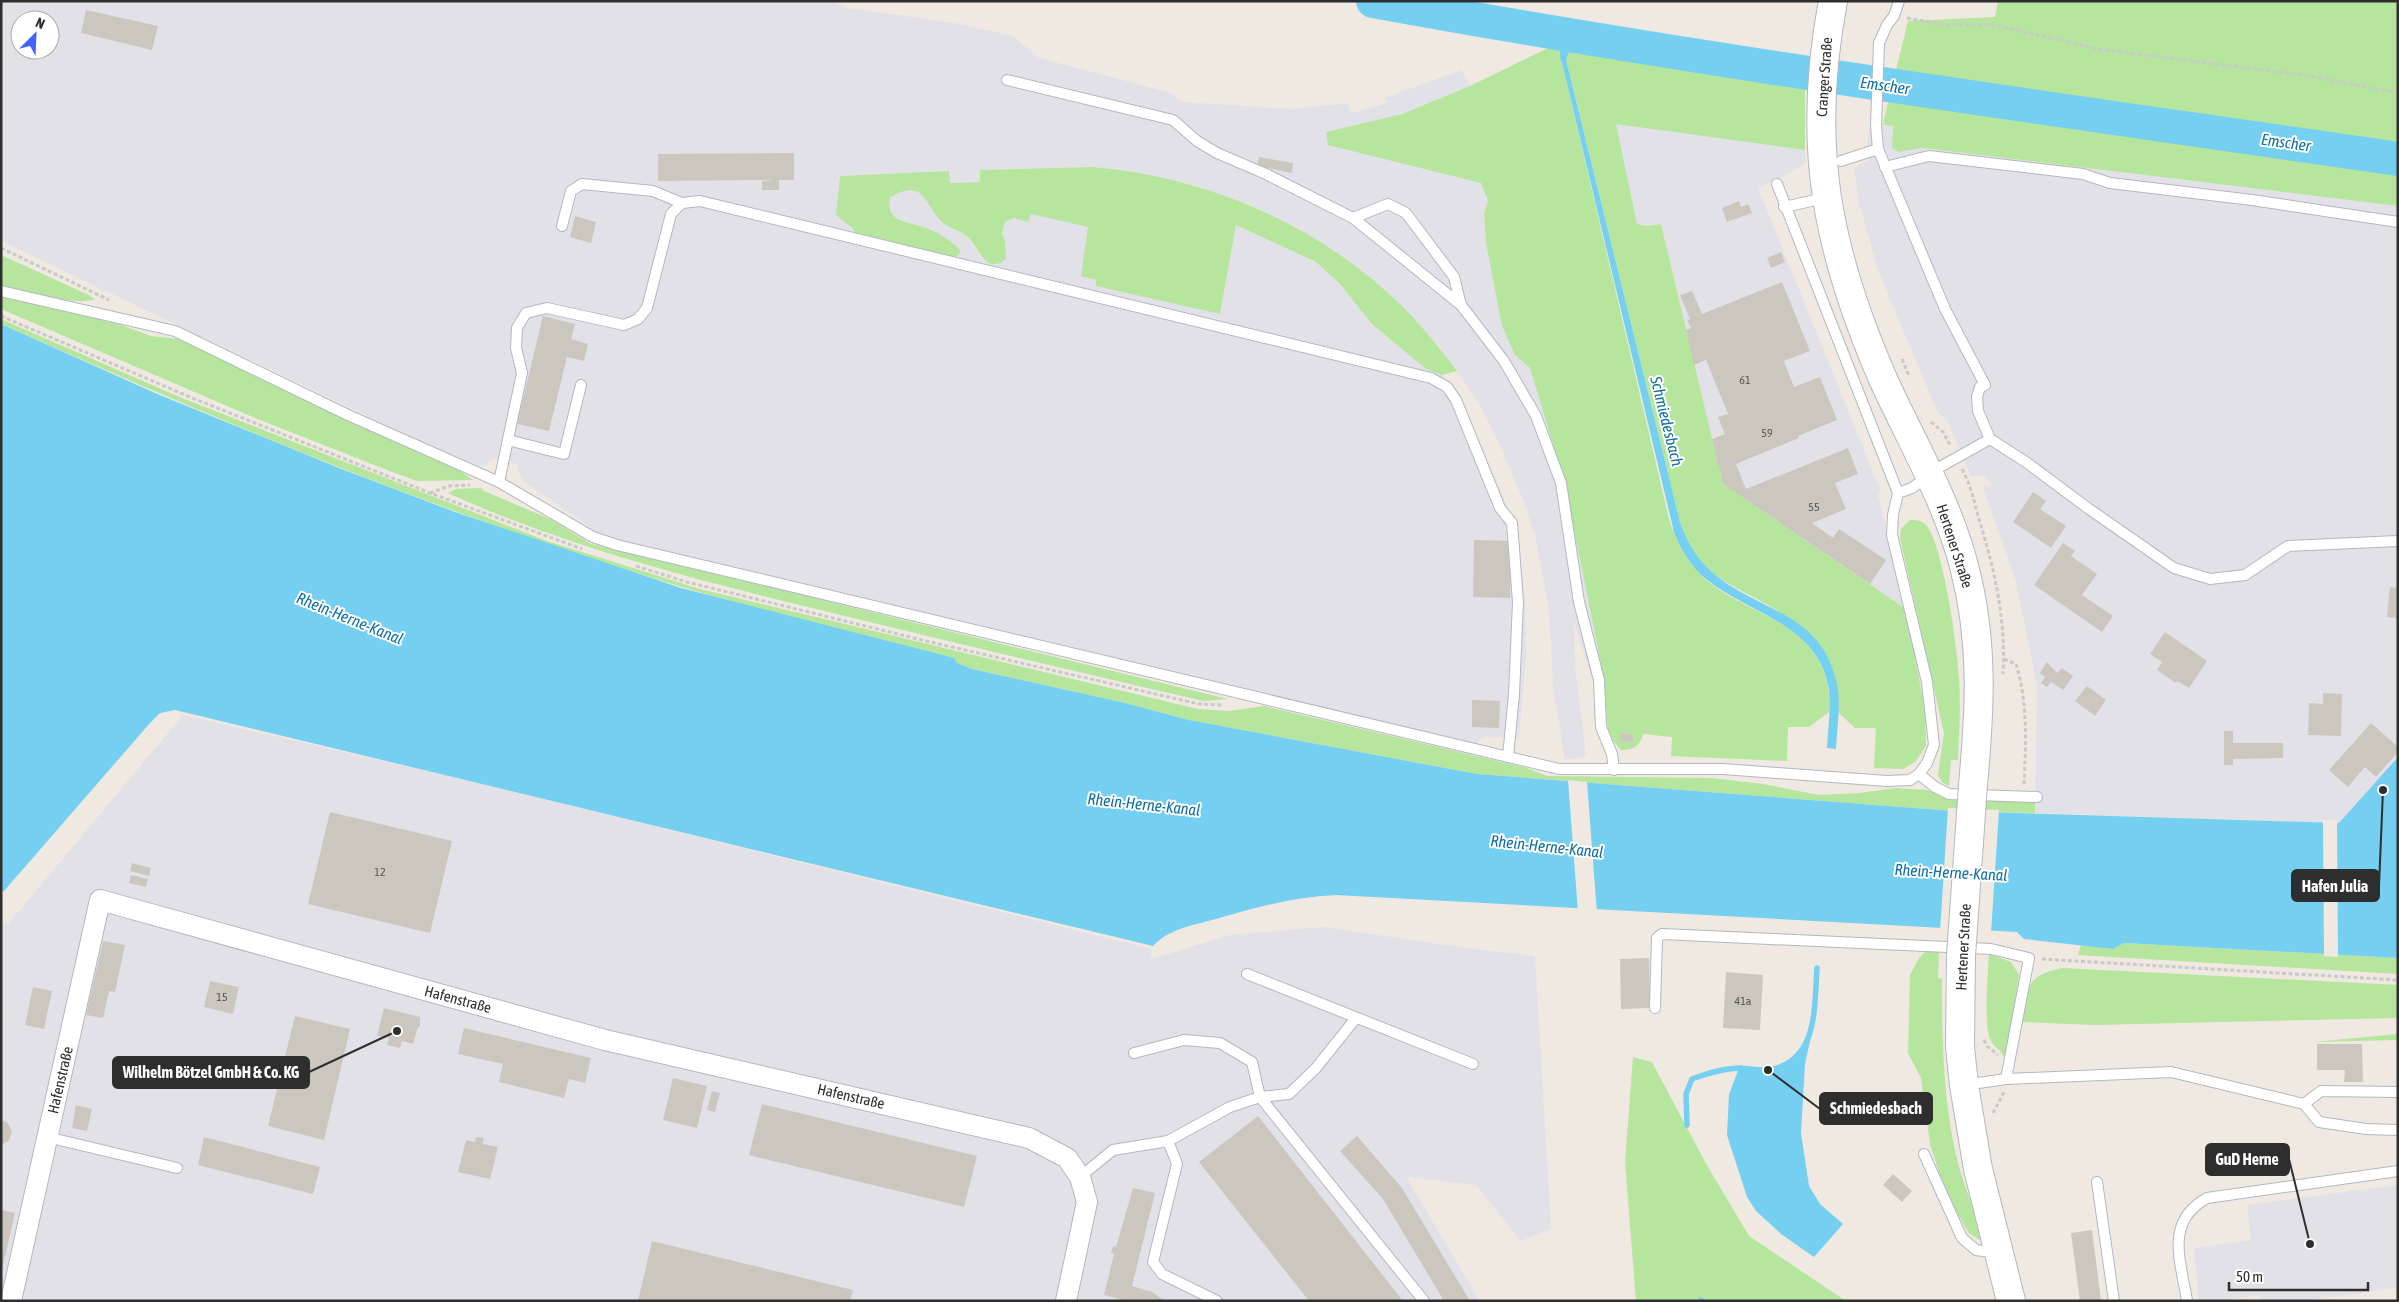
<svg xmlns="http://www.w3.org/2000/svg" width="2399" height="1302" font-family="'Asap Condensed',sans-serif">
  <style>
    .industrial { fill: #e3e1e8; fill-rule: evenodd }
    .green { fill: #b6e59e }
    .water { fill: #75cff0 }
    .pier { fill: #efe9e1 }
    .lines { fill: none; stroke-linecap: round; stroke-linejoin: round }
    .stream { stroke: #75cff0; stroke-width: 5.5 }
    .river { stroke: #75cff0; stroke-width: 34 }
    .building { fill: #cbc7bf }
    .service-casing { stroke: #b4b7c1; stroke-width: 12 }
    .minor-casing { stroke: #b4b7c1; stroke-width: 22 }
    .secondary-casing { stroke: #b4b7c1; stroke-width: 30 }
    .path { stroke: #c9c9c9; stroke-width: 3; stroke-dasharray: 4 2.5; stroke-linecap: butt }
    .service { stroke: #fff; stroke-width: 10 }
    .minor { stroke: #fff; stroke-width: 20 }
    .secondary { stroke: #fff; stroke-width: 28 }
    .secondary-bridge-casing { stroke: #b4b7c1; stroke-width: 30; stroke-linecap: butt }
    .secondary-bridge { stroke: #fff; stroke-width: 28 }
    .labels { text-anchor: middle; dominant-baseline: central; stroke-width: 4; stroke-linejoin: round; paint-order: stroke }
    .number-label { font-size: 12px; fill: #555452 }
    .street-label { font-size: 15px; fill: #2e2e2e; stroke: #fff }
    .water-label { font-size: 16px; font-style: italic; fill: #0d6fa3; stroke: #fff }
    .leader { fill: none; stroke: #2e2e2e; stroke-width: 2 }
    .callout-dot { fill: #2e2e2e; stroke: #fff; stroke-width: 2 }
    .callout { fill: #2e2e2e; stroke: #2e2e2e; stroke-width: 2 }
    .callout-label { font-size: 16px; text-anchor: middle; font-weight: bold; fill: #fff }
  </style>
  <rect width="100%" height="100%" fill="#efe9e1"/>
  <g class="industrial">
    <path d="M1 1H829L847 8 955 23 1013 36 1039 58 1171 93 1182 102 1291 109 1348 103 1351 113 1389 103 1384 98 1462 70 1470 86 1401 114 1326 132 1328 144 1481 183 1488 201 1484 213 1486 243 1502 326 1515 355 1530 367 1564 481 1604 678 1608 731 1599 736 1595 723 1594 686 1574 621 1575 665 1586 757 1565 759 1553 685 1549 610 1536 539 1524 502 1503 452 1478 402 1457 371 1402 306 1377 284 1349 262 1297 228 1251 205 1187 183 1121 170 1093 167 980 170V182L950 183 949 171 840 176 843 219 856 234 955 257 960 255 955 244 936 233 894 217 888 207 890 197 901 191 914 190 926 197 941 222 965 234 984 261 1005 240 1002 233 1005 222 1014 218 1028 222 1030 214 1089 227 1081 276 1096 280V285L1220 314 1236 225 1316 262 1326 270 1356 303 1372 324 1426 369 1442 375 1454 386 1460 395 1507 506 1517 522 1525 603 1526 657 1519 738 1484 737 1474 745 618 540 597 532 523 481 519 473 517 464 495 458 485 465 479 466 437 449 1 241ZM20 20H50V50H20Z"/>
    <polygon points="1615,123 1805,150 1806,163 1782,177 1758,188 1881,492 1878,494 1906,609 1723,484 1661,224 1647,226 1637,224"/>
    <polygon points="1870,125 1893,126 1892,148 1898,152 1923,148 2398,206 2398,757 2340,823 2035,813 2037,685 2016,582 1983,487 1993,485 1984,476 1971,476 1948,422 1937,411 1878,270 1859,202 1854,168 1868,161 1864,147 1867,146"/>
    <polygon points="183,715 483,784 1152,949 1151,959 1230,935 1323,927 1466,948 1535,956 1551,1229 1521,1241 1476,1185 1406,1177 1480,1301 1,1301 1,923 8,924"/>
    <polygon points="2398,1185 2398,1298 2396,1288 2301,1301 2260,1301 2259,1295 2220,1301 2199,1301 2194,1248 2251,1240 2247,1205"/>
  </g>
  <g class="green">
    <polygon points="1998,1 2398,1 2398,206 1923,148 1898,152 1892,148 1893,126 1883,125 1884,119 1908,21 1995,17"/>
    <path d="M1548 48 1559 50 1669 519C1676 541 1687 562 1704 578 1744 614 1809 619 1826 678 1828 689 1831 701 1829 712L1809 727H1788L1787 761 1671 756 1672 737 1643 734C1641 745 1633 751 1621 750L1612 740 1608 731 1604 678 1564 481 1530 368 1515 355 1502 326 1486 243 1484 213 1488 201 1481 183 1328 145 1326 132 1402 114 1470 86Z"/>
    <path d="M1569 52 1805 89V150L1616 124 1637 224 1647 226 1661 224 1723 484 1906 609 1925 710 1926 746 1916 761 1903 769 1874 768 1876 728H1855L1838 712C1840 648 1807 626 1755 598 1741 590 1725 583 1713 573 1697 559 1687 542 1680 522L1566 60Z"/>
    <path d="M1093 167C1208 177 1320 225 1403 307 1423 327 1440 349 1457 371L1442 375 1426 369 1372 324 1339 283 1316 262 1236 225 1220 314 1096 286V280L1081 276 1088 227 1031 214 1028 222 1014 218 1005 222 1002 233 1005 240 1006 259C983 277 979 243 964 234 956 229 946 227 940 220 923 200 923 179 890 197 886 223 905 220 923 227 936 231 951 240 960 250V254L955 257 856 234 852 228 836 215 840 176 949 171 950 183 980 182V170Z"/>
    <path d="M1 255 89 295 95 299C79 307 20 290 1 286Z"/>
    <polygon points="1,296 118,324 151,336 179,339 347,420 462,472 473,480 417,481 387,470 255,418 1,309"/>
    <path d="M1 319 182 398 547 541 700 589 1198 709 1229 711 1264 706 1527 768 1547 776 1711 778 1763 784 1819 795 1860 793 1895 788 1927 790 1948 798 2035 801V813L1953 811 1477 774 1189 720 1125 703 972 669 956 663 954 658C903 649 851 633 801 620 525 549 261 440 1 324Z"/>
    <path d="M481 488 484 491 550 519 591 544 1228 699 1203 701C1073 671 942 640 812 608 689 578 564 546 448 493L456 489Z"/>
    <path d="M1910 520C1915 520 1921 520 1925 524 1943 541 1958 652 1959 679 1961 706 1959 733 1958 760H1951L1949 786 1943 783 1938 775 1944 733 1900 538 1901 529Z"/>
    <polygon points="2124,943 2398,958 2398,974 2078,955 2081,945 2113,949"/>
    <path d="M1926 951H1939L1938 978 1942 979C1942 1042 1943 1106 1959 1167 1966 1190 1975 1213 1982 1236L1980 1240 1969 1233 1953 1206 1939 1172 1930 1144 1921 1078 1908 1053 1910 975 1919 958Z"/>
    <path d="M1989 954 2011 962 2019 975 2007 1054 2004 1057C2000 1048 1993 1047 1990 1039 1984 1026 1988 970 1989 954Z"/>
    <path d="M2063 968 2398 985V1018L2095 1025 2022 1022C2028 988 2025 975 2063 968Z"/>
    <polygon points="2398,1034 2398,1040 2313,1042"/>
    <polygon points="1633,1057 1652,1062 1705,1162 1749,1236 1846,1301 1636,1301 1625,1162"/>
  </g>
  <g class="water">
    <path d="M1559 50 1569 52 1566 60 1680 522C1687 542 1697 559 1713 573 1760 613 1821 611 1837 684 1841 704 1837 728 1836 749L1827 748C1828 729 1831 709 1829 691 1820 624 1750 615 1706 579 1691 567 1681 550 1674 532Z"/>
    <path d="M1 324 155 393 339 468 455 512 681 588 954 658 957 663 972 669 1125 703 1189 720 1477 774 1953 811 2339 823 2398 757V958L2124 943 2113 949 2024 939 2017 932 1336 895C1293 897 1253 908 1212 920 1190 926 1169 929 1153 946L175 710 160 713 150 723 4 891H1Z"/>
    <path d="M1813 1027 1805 1064 1801 1133 1809 1186 1820 1204 1843 1224 1814 1257 1781 1234 1756 1211 1747 1197 1727 1135 1729 1094 1739 1068C1780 1071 1796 1068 1813 1027Z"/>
  </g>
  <g class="pier">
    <polygon points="1568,780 1587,782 1597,913 1578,912"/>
    <polygon points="1948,808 1999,810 1991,933 1940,931"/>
    <polygon points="2323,820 2337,820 2338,957 2324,956"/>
  </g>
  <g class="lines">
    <g class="stream">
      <polyline points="1563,58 1566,36"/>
      <path d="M1687 1125 1686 1094 1692 1079C1708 1073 1725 1068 1741 1068 1750 1069 1760 1071 1769 1070 1819 1061 1814 1007 1817 968"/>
      <polyline points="1701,1300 1701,1301"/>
    </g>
    <path class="river" d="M1373 1C1713 63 2056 109 2398 159"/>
  </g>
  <g class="building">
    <polygon points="86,10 158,26 152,50 81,33"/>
    <polygon points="794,153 794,180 779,180 779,190 762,190 762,181 775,180 658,181 658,154"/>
    <polygon points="1259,157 1293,163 1292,173 1257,166"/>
    <polygon points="1739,201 1741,207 1748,204 1752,213 1727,222 1722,208"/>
    <polygon points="575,216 596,222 591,243 570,237"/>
    <polygon points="1781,252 1785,262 1771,268 1767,258"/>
    <polygon points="1782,282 1810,351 1784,361 1794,387 1820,377 1837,420 1798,436 1799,438 1736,464 1746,489 1848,448 1858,474 1835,483 1846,509 1812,523 1833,538 1839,529 1886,560 1870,584 1723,484 1712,439 1725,434 1718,417 1728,414 1706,360 1694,365 1686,330 1691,328 1687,320 1690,319 1680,295 1692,291 1702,314"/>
    <polygon points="543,316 575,324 571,339 588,344 584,361 567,357 549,431 517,424"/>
    <polygon points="2033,492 2046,501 2040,509 2066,526 2051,548 2013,522"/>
    <polygon points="1474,540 1511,541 1510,598 1473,597"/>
    <polygon points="2063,543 2075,551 2071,556 2097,574 2082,595 2113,616 2102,632 2034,585"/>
    <polygon points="2390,587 2398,588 2398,618 2387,617"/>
    <polygon points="2165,632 2207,661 2189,688 2177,681 2176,683 2157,670 2162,662 2150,654"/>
    <polygon points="2047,662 2057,673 2062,668 2073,676 2063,690 2051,682 2047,687 2041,683 2045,677 2040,673"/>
    <polygon points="2087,686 2106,700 2095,716 2075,701"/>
    <polygon points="2323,693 2342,694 2341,736 2308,735 2309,703 2323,704"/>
    <polygon points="1472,700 1500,701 1499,728 1472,727"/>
    <polygon points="2371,723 2398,747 2398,752 2376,777 2365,767 2348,787 2329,770"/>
    <polygon points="2224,731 2233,731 2233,743 2283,743 2283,758 2233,759 2233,765 2224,765"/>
    <polygon points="1620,733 1633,735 1633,742 1620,741"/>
    <polygon points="330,812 452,841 430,933 308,904"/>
    <polygon points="132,863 151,868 149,876 130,871"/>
    <polygon points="131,875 148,879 146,887 129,883"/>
    <polygon points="103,941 125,945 115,992 109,991 103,1018 86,1015"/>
    <polygon points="1649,958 1650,1008 1621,1009 1620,959"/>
    <polygon points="1726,972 1763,975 1760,1030 1723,1028"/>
    <polygon points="210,981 239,987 233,1014 204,1007"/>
    <polygon points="33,987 52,991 44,1029 25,1025"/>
    <polygon points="384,1008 420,1017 420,1027 418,1027 413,1044 402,1041 400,1048 387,1045 389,1038 377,1036"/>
    <polygon points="295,1016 350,1029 324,1140 268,1126"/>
    <polygon points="464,1028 591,1058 585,1083 569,1079 564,1098 499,1082 503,1064 458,1054"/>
    <polygon points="2317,1044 2362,1044 2363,1082 2344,1082 2345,1070 2317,1070"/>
    <polygon points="673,1078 707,1086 697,1128 663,1120"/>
    <polygon points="712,1091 720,1093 715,1112 707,1110"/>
    <polygon points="762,1104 977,1156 964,1207 749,1155"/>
    <polygon points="76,1105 92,1109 87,1131 72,1128"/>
    <polygon points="1258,1116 1403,1301 1309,1301 1199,1162"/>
    <polygon points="1,1120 7,1122 12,1131 9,1141 1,1145"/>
    <polygon points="1357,1136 1402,1188 1470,1301 1444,1301 1383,1199 1340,1151"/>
    <polygon points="204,1137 320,1167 313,1194 198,1165"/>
    <polygon points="476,1137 484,1138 483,1144 498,1147 490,1179 458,1172 466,1140 475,1142"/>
    <polygon points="1893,1174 1912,1191 1902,1202 1883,1185"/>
    <polygon points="1133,1188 1155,1193 1132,1286 1152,1292 1165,1301 1128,1301 1104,1295 1114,1254 1111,1253 1113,1246 1116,1247"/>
    <polygon points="1,1210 15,1213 2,1270 1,1270"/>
    <polygon points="2092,1230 2101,1301 2080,1301 2071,1233"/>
    <polygon points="652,1241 853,1290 850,1301 638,1301"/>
  </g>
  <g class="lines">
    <defs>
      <g id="service">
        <polyline points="1899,1 1894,16 1887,25 1879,43 1876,125 1878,149 1945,309 1985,385 1980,387 1977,397 1978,411 1990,439 2026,462 2089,509 2174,568 2210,579 2245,575 2288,546 2398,541"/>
        <polyline points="1007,80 1173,120 1197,141 1217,153 1266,174 1353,218 1461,305 1504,361 1536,416 1561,483 1579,602 1599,680 1601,727 1612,754 1614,770"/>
        <polyline points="1841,161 1878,149"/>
        <polyline points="1885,167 1929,156 2083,174 2110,183 2252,200 2398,222"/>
        <polyline points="1777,184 1898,493"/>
        <polyline points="1784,207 1825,198"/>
        <polyline points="1353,218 1388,204 1406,213 1454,277 1461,305"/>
        <polyline points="562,226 571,191 582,184 653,191 682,203"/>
        <polyline points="1,291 175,331 348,415 499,482 593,537 617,545 1559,769 1723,769 1887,781 1910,780 1919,774 1927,763 1934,745 1927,682 1892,535 1893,515 1898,493 1912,488 1940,467 1990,439"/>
        <polyline points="508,440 564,454 581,385"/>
        <polyline points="499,482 522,373 516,348 517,328 526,313 547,308 624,325 638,319 647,308 671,214 682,203 700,201 1431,378 1447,387 1456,400 1500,508 1512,523 1518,602 1514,694 1508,757"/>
        <polyline points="1919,774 1935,787 1949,794 2037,797"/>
        <polyline points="1247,974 1473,1064"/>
        <polyline points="1655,1008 1657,938 1662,934 1991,949 2029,958 2006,1079"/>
        <polyline points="1134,1053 1184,1040 1220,1043 1252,1062 1260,1097 1424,1301"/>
        <polyline points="1964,1085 2006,1079 2171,1072 2304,1104 2319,1122 2366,1129 2398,1130"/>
        <polyline points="2304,1104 2321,1091 2398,1092"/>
        <polyline points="47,1137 177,1168"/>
        <polyline points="1168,1141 1177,1164 1153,1262 1162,1274 1217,1301"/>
        <polyline points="1924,1154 1962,1238 1976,1250 1996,1253"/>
        <polyline points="1080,1177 1113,1150 1168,1141 1230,1107 1260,1097 1289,1094 1316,1068 1356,1018"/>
        <polyline points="2097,1182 2114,1301"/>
        <path d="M2187 1301C2181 1261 2164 1222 2207 1198L2398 1171"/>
      </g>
      <polyline id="minor" points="11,1301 100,900 605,1040 1029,1138 1067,1158 1080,1177 1087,1202 1066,1301"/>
      <g id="secondary">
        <path d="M1833 1C1806 143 1826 248 1883 379 1911 441 1947 500 1964 566 1984 642 1980 709 1973 785"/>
        <polyline points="1961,956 1960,1047 1964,1085 1978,1169 2011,1301"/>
      </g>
    </defs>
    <use href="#service" class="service-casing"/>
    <use href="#minor" class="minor-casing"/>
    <use href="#secondary" class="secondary-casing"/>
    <g class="path">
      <polyline points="1907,18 1945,25 1994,25 2098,49 2310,76 2398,93"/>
      <polyline points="1,248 109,300"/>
      <polyline points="1,316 190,397 430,493 582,549"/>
      <polyline points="1902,359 1909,376"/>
      <polyline points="1931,422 1943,432 1950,445"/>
      <path d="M1962 469C1971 485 1974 502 1979 519 1995 571 2006 620 2003 674"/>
      <polyline points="430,493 449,486 470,485"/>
      <polyline points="636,566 687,582 926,641 1199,704 1222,705"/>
      <path d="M2004 659 2016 664C2028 703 2026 743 2024 784"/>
      <polyline points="2042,959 2398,980"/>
      <polyline points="1984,1040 1987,1046 1998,1055"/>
      <polyline points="1993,1113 2004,1092"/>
    </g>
    <use href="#service" class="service"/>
    <use href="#minor" class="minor"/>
    <use href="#secondary" class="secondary"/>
    <defs>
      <polyline id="secondary-bridge" points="1961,956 1973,785"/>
    </defs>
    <use href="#secondary-bridge" class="secondary-bridge-casing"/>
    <use href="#secondary-bridge" class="secondary-bridge"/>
  </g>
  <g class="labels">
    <g class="number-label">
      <text x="1745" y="380">61</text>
      <text x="1767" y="433">59</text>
      <text x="1814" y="507">55</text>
      <text x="380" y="872">12</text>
      <text x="222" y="997">15</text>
      <text x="1743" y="1001">41a</text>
    </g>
    <g class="street-label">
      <text transform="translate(1824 77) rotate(-86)">Cranger Straße</text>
      <text transform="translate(1955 546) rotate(72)">Hertener Straße</text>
      <text transform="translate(1963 947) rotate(-87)">Hertener Straße</text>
      <text transform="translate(458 999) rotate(15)">Hafenstraße</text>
      <text transform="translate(60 1080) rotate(-77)">Hafenstraße</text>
      <text transform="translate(851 1096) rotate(13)">Hafenstraße</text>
    </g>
    <g class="water-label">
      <text transform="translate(1885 85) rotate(8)">Emscher</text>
      <text transform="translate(2286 142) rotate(8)">Emscher</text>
      <text transform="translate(1667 421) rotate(76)">Schmiedesbach</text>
      <text transform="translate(350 618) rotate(22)">Rhein-Herne-Kanal</text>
      <text transform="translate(1144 804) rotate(6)">Rhein-Herne-Kanal</text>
      <text transform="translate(1547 846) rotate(6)">Rhein-Herne-Kanal</text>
      <text transform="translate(1951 872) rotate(3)">Rhein-Herne-Kanal</text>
    </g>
  </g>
  <path class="leader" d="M2383 790L2379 886M397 1031L309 1072M1768 1070L1820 1109M2310 1244L2289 1159"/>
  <g class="callout-dot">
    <circle cx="2383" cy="790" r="5"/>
    <circle cx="397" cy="1031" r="5"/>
    <circle cx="1768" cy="1070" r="5"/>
    <circle cx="2310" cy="1244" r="5"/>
  </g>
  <g class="callout">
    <rect x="2292" y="870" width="87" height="31" rx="5"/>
    <rect x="113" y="1057" width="196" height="31" rx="5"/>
    <rect x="1820" y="1093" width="112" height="31" rx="5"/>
    <rect x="2206" y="1144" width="83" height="31" rx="5"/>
  </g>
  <g class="callout-label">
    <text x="2335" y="892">Hafen Julia</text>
    <text x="211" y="1078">Wilhelm Bötzel GmbH &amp; Co. KG</text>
    <text x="1876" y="1114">Schmiedesbach</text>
    <text x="2247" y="1165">GuD Herne</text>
  </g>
  <rect width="2399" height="1302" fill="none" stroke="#2e2e2e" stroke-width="5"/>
  <g transform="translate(35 35) rotate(24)"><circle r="24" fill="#ffffff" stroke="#ababab"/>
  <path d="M0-4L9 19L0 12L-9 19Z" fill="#4264fb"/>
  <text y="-8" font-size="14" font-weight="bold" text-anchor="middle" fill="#2e2e2e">N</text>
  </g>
  <path d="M2229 1282v8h139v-8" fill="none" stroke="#2e2e2e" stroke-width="2.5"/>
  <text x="2236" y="1282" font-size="15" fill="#2e2e2e" stroke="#ffffff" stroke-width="4" paint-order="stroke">50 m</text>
</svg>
